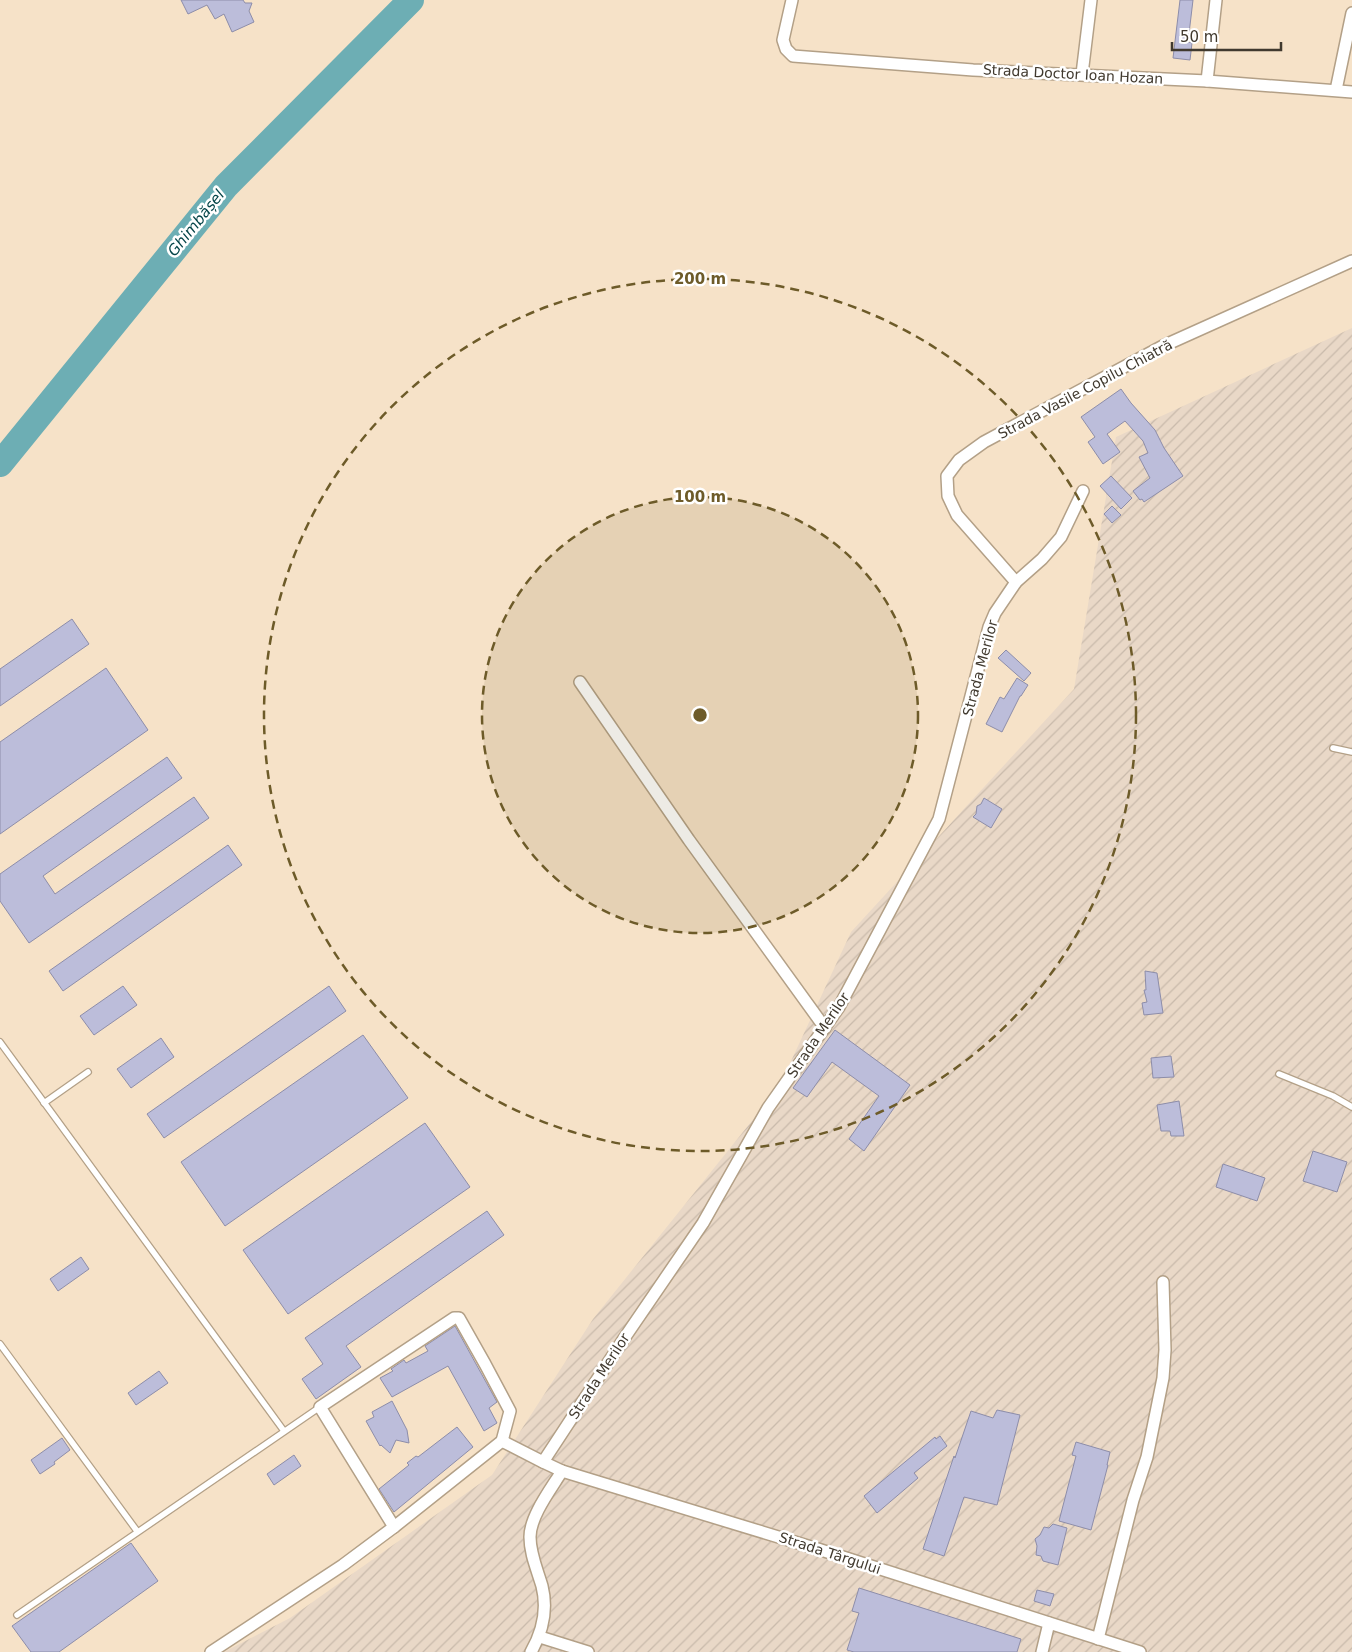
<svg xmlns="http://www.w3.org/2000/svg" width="1352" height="1652" font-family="'DejaVu Sans',sans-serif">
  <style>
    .industrial { fill: url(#industrial-furrows) }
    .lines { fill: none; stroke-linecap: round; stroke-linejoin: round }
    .river { stroke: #6daeb4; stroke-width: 26 }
    .building { fill: #bcbdda; stroke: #8d8da9 }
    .service-casing { stroke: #b3a087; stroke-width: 8 }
    .minor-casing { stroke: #b3a087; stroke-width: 14 }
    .service { stroke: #fff; stroke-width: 5.5 }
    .minor { stroke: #fff; stroke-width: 11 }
    .ring { fill: none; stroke: #6d5b29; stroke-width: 2.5; stroke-dasharray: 9 6 }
    .labels { text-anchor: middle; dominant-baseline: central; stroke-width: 5; stroke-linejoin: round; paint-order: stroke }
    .street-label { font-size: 14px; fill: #40392e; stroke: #fff }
    .water-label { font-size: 15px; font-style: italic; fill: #044448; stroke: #fff }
    .centre { fill: #6d5b29; stroke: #fff; stroke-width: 2.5 }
    .ring-label { font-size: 15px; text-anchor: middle; font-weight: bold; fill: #6d5b29; stroke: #fff; stroke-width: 5; stroke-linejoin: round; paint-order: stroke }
  </style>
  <defs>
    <pattern id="industrial-furrows" width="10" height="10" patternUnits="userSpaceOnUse" patternTransform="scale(1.25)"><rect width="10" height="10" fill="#e9d8c7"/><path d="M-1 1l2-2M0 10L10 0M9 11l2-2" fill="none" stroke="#c9baab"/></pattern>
  </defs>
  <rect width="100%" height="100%" fill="#f6e2c8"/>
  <polygon class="industrial" points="1352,328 1352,1652 224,1652 290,1618 492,1475 593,1319 779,1087 851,932 1074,689 1116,437"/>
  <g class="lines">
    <polyline class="river" points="0,464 226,186 411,0"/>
  </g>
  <g class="building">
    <polygon points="181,0 243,0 245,3 252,3 249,11 254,22 232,32 224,14 215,19 207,5 188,14"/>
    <polygon points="1180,0 1193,0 1188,42 1192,43 1190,60 1173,58"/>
    <polygon points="1121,389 1131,403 1155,430 1164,448 1183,476 1144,502 1142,499 1140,500 1133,491 1150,478 1139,457 1148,453 1143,441 1125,421 1107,434 1120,452 1103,464 1088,442 1095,437 1081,417"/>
    <polygon points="1111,476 1132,498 1121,509 1100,486"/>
    <polygon points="1112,506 1121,515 1112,523 1104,514"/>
    <polygon points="72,619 89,644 0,706 0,669"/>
    <polygon points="1006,650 1031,673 1024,681 998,658"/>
    <polygon points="106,668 148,730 0,834 0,742"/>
    <polygon points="1017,678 1028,685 1021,696 1020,696 1002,732 986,724 1000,697 1004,699"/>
    <polygon points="167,757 182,778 43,876 55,894 194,797 209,818 29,943 0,901 0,874"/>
    <polygon points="984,798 1002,809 991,828 973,817 976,814 977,806 981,804"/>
    <polygon points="228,845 242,865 63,991 49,971"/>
    <polygon points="1145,971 1157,973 1163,1013 1144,1015 1142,1003 1147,1002 1144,990 1146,990"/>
    <polygon points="123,986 137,1005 94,1035 80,1016"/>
    <polygon points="329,986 346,1011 164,1138 147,1114"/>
    <polygon points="835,1030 910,1085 864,1151 849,1139 879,1096 832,1062 807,1097 793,1088"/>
    <polygon points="363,1035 408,1098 225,1226 181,1162"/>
    <polygon points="161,1038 174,1057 131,1088 117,1069"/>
    <polygon points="1171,1056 1174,1077 1153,1078 1151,1058"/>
    <polygon points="1179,1101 1184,1136 1171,1136 1170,1131 1161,1131 1157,1105"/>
    <polygon points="425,1123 470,1187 288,1314 243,1250"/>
    <polygon points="1313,1151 1347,1162 1337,1192 1303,1181"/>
    <polygon points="1223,1164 1265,1178 1257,1201 1216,1187"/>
    <polygon points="487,1211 504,1235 346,1346 361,1367 316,1399 302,1379 323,1364 305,1338"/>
    <polygon points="81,1257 89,1269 58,1291 50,1279"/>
    <polygon points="455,1326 497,1402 489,1408 497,1423 484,1431 448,1366 392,1397 380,1378 393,1371 391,1369 404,1360 406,1363 428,1351 425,1346"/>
    <polygon points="159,1371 168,1383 136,1405 128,1393"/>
    <polygon points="392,1401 407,1430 409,1443 396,1440 390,1453 381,1445 380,1446 366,1421 374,1417 372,1412"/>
    <polygon points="997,1410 1020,1415 997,1505 964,1497 944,1556 923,1549 954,1456 955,1458 971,1411 993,1418"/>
    <polygon points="457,1427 473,1447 394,1512 379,1489 409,1465 407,1463 416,1456 418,1457"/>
    <polygon points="940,1436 947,1446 914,1473 918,1478 877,1513 864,1496 917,1452 935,1437 936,1439"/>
    <polygon points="62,1438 70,1450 54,1462 55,1464 40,1474 31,1460"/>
    <polygon points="1076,1442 1110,1452 1107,1465 1108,1465 1091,1530 1059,1521 1076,1456 1072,1455"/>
    <polygon points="294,1455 301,1466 274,1485 267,1474"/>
    <polygon points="1053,1524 1067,1528 1058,1565 1043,1561 1041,1556 1036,1555 1037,1546 1035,1539 1040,1535 1044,1527 1049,1528"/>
    <polygon points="131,1543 158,1581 59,1652 31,1652 12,1626"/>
    <polygon points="859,1588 1021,1639 1017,1652 854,1652 847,1650 859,1613 852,1611"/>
    <polygon points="1037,1590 1054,1594 1050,1606 1034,1601"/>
  </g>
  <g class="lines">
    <defs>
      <g id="service">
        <polyline points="1333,748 1352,752"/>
        <polyline points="0,1042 284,1431"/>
        <polyline points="1279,1074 1333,1096 1352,1107"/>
        <polyline points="44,1103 88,1072"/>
        <polyline points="0,1344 137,1531"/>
        <polyline points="17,1615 320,1407"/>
      </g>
      <g id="minor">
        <polyline points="792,0 783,40 786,49 793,56 973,70 1207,81 1352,92"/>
        <polyline points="1082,74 1091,0"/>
        <polyline points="1207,81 1216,0"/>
        <polyline points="1336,90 1352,13"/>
        <polyline points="1016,582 957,515 948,496 947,476 959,460 984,442 1163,346 1352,261"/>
        <polyline points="580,682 689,840 825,1028"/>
        <polyline points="562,1471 821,1550 1140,1652"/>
        <polyline points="394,1527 502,1441 543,1462 623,1340 703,1223 768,1108 839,1007 939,819 989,627 995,613 1016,582 1042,559 1061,537 1083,491"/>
        <polyline points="540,1637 588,1652"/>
        <polyline points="1098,1639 1133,1500 1147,1457 1163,1378 1165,1350 1163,1282"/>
        <polyline points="211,1652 343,1565 394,1527 320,1407 454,1318 459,1318 485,1364 510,1411 502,1441"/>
        <path d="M531 1652C543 1631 548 1610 542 1586 537 1569 530 1554 530 1537 530 1516 551 1489 562 1471L543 1462"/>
        <polyline points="1042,1652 1049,1623"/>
      </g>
    </defs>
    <use href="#service" class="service-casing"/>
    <use href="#minor" class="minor-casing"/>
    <use href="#service" class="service"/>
    <use href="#minor" class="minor"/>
  </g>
  <circle cx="700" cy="715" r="218" fill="#6d5b29" fill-opacity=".12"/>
  <g class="ring">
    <circle cx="700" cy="715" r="218"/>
    <circle cx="700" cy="715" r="436"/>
  </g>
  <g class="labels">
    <g class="street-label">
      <text transform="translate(1073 74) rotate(3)">Strada Doctor Ioan Hozan</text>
      <text transform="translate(1085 389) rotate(-28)">Strada Vasile Copilu Chiatră</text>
      <text transform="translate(980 668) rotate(-75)">Strada Merilor</text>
      <text transform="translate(818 1035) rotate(-56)">Strada Merilor</text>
      <text transform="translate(599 1376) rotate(-57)">Strada Merilor</text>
      <text transform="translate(830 1553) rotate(18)">Strada Târgului</text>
    </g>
    <g class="water-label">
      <text transform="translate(196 223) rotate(-51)">Ghimbășel</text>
    </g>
  </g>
  <circle cx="700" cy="715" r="8" class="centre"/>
  <g class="ring-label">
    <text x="700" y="284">200 m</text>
    <text x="700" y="502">100 m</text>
  </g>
  <path d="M1172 42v8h109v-8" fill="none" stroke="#40392e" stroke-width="2.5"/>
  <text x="1180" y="42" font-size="15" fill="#40392e" stroke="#ffffff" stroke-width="4" paint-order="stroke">50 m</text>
</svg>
